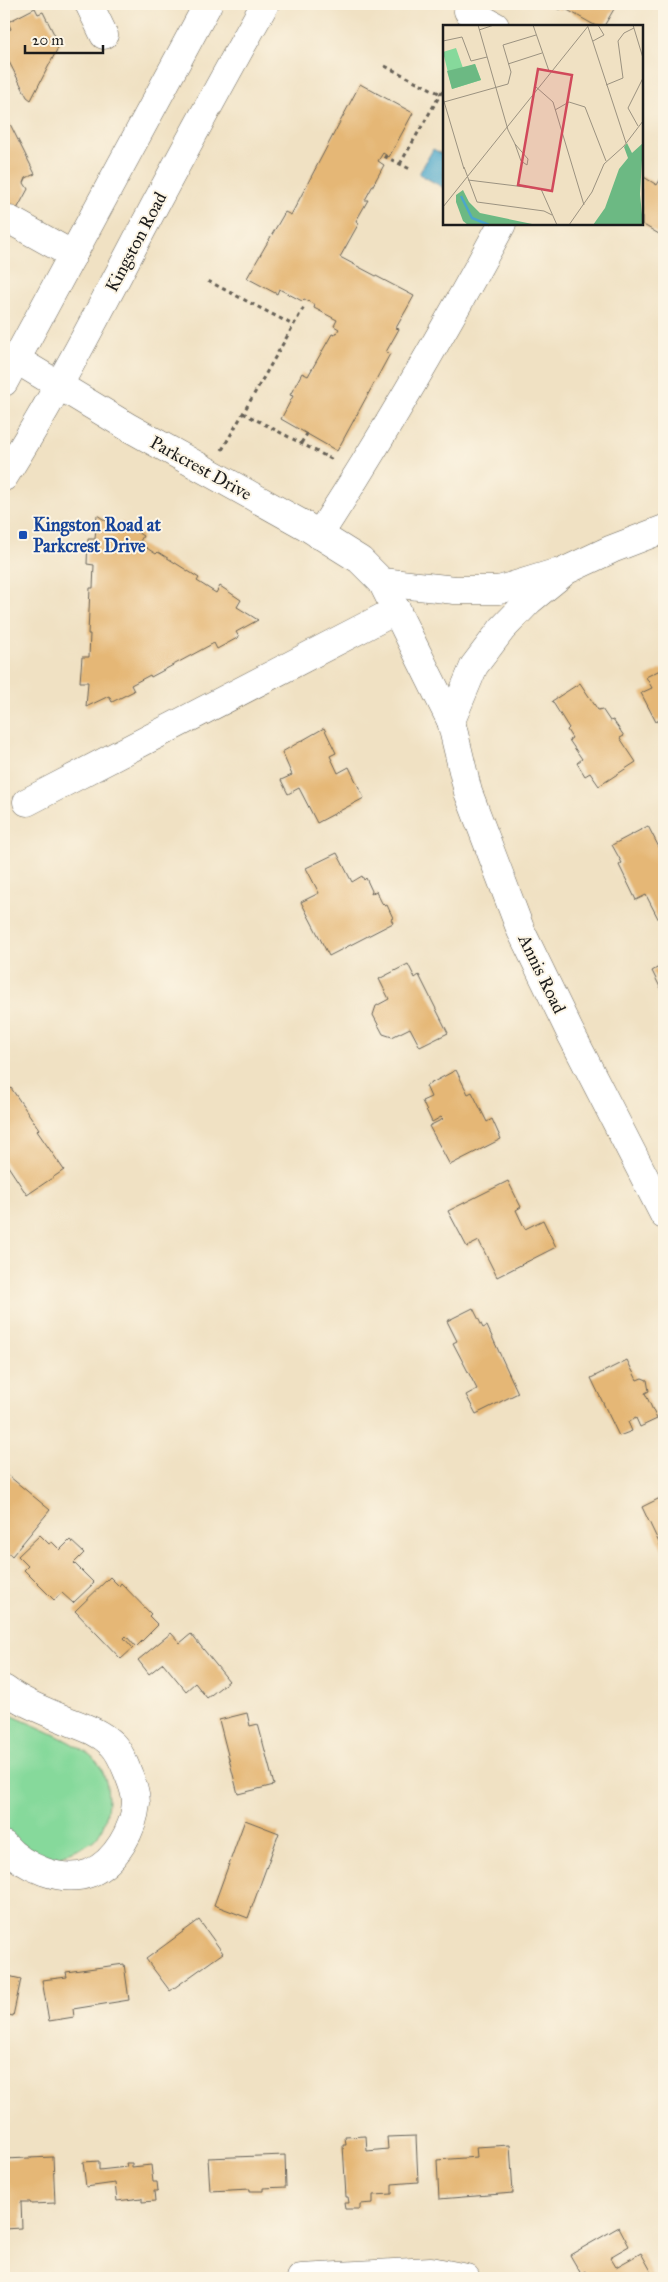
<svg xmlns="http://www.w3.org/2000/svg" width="668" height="2282" font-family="'IM FELL Great Primer',serif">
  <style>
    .green { fill: #86d99b; stroke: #517a5c }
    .water { fill: #4ca7ca; stroke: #346273 }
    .building { fill: #e5b776 }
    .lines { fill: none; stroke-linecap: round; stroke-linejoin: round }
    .minor-casing { stroke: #666156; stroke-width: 29 }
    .major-casing { stroke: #666156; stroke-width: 29 }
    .path { stroke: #666156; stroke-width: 3; stroke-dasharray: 4 4; stroke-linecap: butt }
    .minor { stroke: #fff; stroke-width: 28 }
    .major { stroke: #fff; stroke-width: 28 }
    .transit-dot { fill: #1a4fb4; stroke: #fcf5e5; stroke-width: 2 }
    .labels { text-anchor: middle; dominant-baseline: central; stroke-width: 4; stroke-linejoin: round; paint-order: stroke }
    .street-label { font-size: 18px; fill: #1c1c1c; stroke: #fcf5e5 }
    .transit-label { font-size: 18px; font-weight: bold; fill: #164399; stroke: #fcf5e5; text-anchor: start }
    .inset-river { fill: none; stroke: #4ca7ca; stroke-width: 2.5 }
    .inset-road { fill: none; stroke: #9b9280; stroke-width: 1 }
    .view { fill: #d1495b; fill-opacity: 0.15; stroke: #d1495b; stroke-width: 2.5 }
    .inset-edge { fill: none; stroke: #1c1c1c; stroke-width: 2.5 }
  </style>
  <rect width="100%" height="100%" fill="#fcf5e5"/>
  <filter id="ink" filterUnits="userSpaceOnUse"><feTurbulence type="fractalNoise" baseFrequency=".02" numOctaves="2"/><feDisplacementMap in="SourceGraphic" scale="10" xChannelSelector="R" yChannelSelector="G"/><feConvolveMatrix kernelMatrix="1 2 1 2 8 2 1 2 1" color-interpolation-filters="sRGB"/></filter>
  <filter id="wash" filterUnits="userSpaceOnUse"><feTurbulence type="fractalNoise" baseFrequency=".0096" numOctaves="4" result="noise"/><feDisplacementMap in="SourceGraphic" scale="20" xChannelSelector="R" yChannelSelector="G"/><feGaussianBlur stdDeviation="1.12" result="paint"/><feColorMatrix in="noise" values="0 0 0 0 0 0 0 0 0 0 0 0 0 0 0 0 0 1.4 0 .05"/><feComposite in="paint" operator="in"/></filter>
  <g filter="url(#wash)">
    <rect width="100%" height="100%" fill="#f0e1c3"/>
    <path class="green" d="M4 1712C32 1725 65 1737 90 1755 113 1772 113 1819 95 1839 88 1846 64 1854 54 1859L14 1846 4 1832Z"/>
    <polygon class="water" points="433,149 444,155 444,188 419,174"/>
    <g id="blocks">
      <g class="building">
        <polygon points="548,4 617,4 604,26 596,26 562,7 560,10"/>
        <polygon points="35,8 38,14 43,12 57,40 61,36 62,40 31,100 27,97 4,52 4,32 11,29 8,22"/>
        <polygon points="360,84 413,113 389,157 383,153 378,161 384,165 365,200 368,200 356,221 359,223 340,257 414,296 396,328 399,329 386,352 390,354 337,451 281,419 293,396 290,395 302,373 308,376 332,334 335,335 339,329 334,326 337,320 314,308 315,305 304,299 302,301 279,289 277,294 247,278 285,212 291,215"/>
        <polygon points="4,112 35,174 26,178 24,183 28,189 4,233"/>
        <polygon points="664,173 664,237 642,224 642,176 657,185"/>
        <polygon points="97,515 117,528 121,522 143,536 139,543 156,554 158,552 199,578 197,581 216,593 220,586 241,600 237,607 258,620 236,632 239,637 217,649 214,643 151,677 150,675 131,685 134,691 112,702 109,696 86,707 88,682 80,682 82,657 89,657 90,634 88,634 90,588 93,588 94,565 87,564 88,539 95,539"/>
        <polygon points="664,668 664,730 659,720 656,722 641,693 652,688 646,677"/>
        <polygon points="580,683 598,710 602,709 610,721 613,720 624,736 620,738 636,762 599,786 590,773 585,776 577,763 582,759 569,740 572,738 567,730 569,728 552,701"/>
        <polygon points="324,728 336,753 330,756 338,773 349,767 364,798 317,823 299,788 288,794 281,780 292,775 282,752"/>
        <polygon points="648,826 664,857 664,930 646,895 636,900 619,865 622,863 612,845"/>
        <polygon points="337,853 352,882 362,876 364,880 366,878 372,891 371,894 376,891 382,903 385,906 387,905 393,918 391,919 393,923 329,956 301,902 319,893 306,868"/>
        <polygon points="408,964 415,978 419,975 448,1033 420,1047 410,1028 392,1037 383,1034 373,1015 376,1006 389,999 379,979"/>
        <polygon points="664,964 664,995 652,971"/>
        <polygon points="456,1070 468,1094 472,1092 487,1122 492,1119 501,1139 450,1165 429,1126 443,1119 441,1117 432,1122 422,1101 431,1097 426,1086"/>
        <polygon points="11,1088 39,1129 37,1131 64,1170 27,1195 4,1160 4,1093"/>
        <polygon points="508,1181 521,1207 516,1210 525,1229 543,1220 556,1247 497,1277 479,1241 467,1247 448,1211"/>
        <polygon points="473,1308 483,1328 487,1326 518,1393 476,1414 466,1395 477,1389 453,1343 457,1341 447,1321"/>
        <polygon points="627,1360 637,1380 642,1378 647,1380 649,1391 645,1393 657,1419 640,1427 636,1418 628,1422 632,1431 619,1436 591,1378"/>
        <polygon points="4,1472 50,1510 12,1556 4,1549"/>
        <polygon points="664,1496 664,1553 642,1507"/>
        <polygon points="40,1535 49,1544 52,1542 60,1550 70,1540 84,1553 74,1563 94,1583 73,1603 62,1593 54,1600 24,1570 28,1566 18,1556"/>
        <polygon points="110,1577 119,1586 121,1583 151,1614 149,1616 158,1625 136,1647 126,1636 124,1638 133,1648 121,1659 75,1611"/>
        <polygon points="171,1633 180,1643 191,1634 229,1681 207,1698 195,1683 186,1691 163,1663 149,1674 138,1660"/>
        <polygon points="247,1713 250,1726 258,1724 274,1785 238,1794 219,1720"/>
        <polygon points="245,1820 279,1833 248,1918 214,1905"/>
        <polygon points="199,1920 223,1953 170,1991 146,1959"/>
        <polygon points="124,1964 129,2000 73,2009 74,2017 49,2021 42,1980 67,1977 66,1972"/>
        <polygon points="4,1975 21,1979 13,2016 4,2014"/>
        <polygon points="366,2136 367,2151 388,2149 387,2137 416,2136 418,2182 392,2184 392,2194 373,2195 373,2203 360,2204 360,2209 345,2209 344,2203 349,2203 348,2197 346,2197 343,2145 346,2145 345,2137"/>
        <polygon points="510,2145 513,2193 439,2199 437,2160 477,2157 476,2147"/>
        <polygon points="285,2155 286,2187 263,2188 263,2191 250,2191 250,2189 210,2191 208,2158"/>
        <polygon points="53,2157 55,2203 31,2204 30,2202 21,2202 22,2228 4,2229 4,2159"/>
        <polygon points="99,2161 99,2170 127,2167 126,2163 132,2163 132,2167 151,2165 153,2182 157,2182 158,2191 154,2191 155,2201 142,2202 142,2198 117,2201 115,2183 86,2187 83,2162"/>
        <polygon points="619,2227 629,2246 610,2257 616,2267 641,2253 655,2278 588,2278 585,2271 581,2274 570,2255"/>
      </g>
    </g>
  </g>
  <g filter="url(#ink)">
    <use href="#blocks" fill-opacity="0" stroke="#666156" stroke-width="1"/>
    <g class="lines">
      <defs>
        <g id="minor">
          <polyline points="89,4 104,35"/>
          <polyline points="468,11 495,26"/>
          <polyline points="10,220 73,255"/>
          <polyline points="17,360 128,427 304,525 360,560 382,582 451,721 468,792 521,931 570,1032 664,1215"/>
          <path d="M319 535C385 434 445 329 502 224"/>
          <polyline points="382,582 455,590 499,590 555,573"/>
          <polyline points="451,721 474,666 502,629 529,601 567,570 612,549 664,529"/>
          <polyline points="27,802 397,610"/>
          <path d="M4 1689C23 1703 47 1712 68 1721 84 1727 99 1732 112 1744 120 1752 124 1763 128 1773 132 1783 136 1792 136 1803 134 1829 116 1862 90 1873 62 1884 23 1867 4 1845"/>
          <polyline points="301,2278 431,2271 466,2278"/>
        </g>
        <g id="major">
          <polyline points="4,382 208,4"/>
          <path d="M4 477C60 389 107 296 156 203 192 136 228 70 265 4"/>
        </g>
      </defs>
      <use href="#minor" class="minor-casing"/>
      <use href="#major" class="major-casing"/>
      <g class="path">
        <polyline points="385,66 441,94"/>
        <polyline points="384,156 410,169"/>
        <polyline points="400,164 444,88"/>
        <polyline points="208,281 293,325"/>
        <polyline points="243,413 335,461"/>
        <polyline points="301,443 307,434"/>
        <polyline points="222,450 304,307"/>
      </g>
      <use href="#minor" class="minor"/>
      <use href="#major" class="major"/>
    </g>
  </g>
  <rect class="transit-dot" x="18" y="530" width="10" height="10" rx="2.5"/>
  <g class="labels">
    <g class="street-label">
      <text transform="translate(136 242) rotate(-62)">Kingston Road</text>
      <text transform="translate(201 468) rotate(29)">Parkcrest Drive</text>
      <text transform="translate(542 974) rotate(64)">Annis Road</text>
    </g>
    <g class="transit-label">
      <text x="33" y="525">Kingston Road at<tspan x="33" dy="21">Parkcrest Drive</tspan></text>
    </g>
  </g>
  <g transform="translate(443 25)">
    <rect width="200" height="200" fill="#f0e1c3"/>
    <path d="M13 23 20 43 32 39 38 55 9 64 0 27Z" fill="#86d99b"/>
    <path d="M32 39 38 55 9 64 4 46ZM184 118 189 128 200 118 197 169 200 200H150L162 183 176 144 185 133 181 122ZM20 165 26 177 37 188 94 200H25L20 196 13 177V170Z" fill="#6cb983"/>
    <path class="inset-river" d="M18 171 29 193 46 200"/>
    <path class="inset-road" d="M35 0 65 105 72 119 85 134 84 140 78 136 72 119M90 0 106 46M190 0 200 33M145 2 183 118M36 5 51 0M0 16 19 12 28 36 44 32M150 16 161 10 155 0M65 39 99 28M163 60 180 53 175 16 181 8 191 3M93 62 110 77 141 180M0 73 21 144M1 77 65 59 68 47 60 20 93 10M112 85 126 77 142 82 163 136M195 101 185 83 200 53M21 142 34 177 101 186 109 190M25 155 98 164 114 200M0 182 146 0M126 200 149 167 161 139 181 121 200 96"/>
    <path class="view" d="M95 44 129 50 109 166 75 160Z"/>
    <rect width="200" height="200" class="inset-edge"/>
  </g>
  <rect width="668" height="2282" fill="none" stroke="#fcf5e5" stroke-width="20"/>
  <path d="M25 45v8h78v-8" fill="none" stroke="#1c1c1c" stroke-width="2.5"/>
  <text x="32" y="45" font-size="15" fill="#1c1c1c" stroke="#fcf5e5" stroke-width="4" paint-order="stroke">20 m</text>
</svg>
